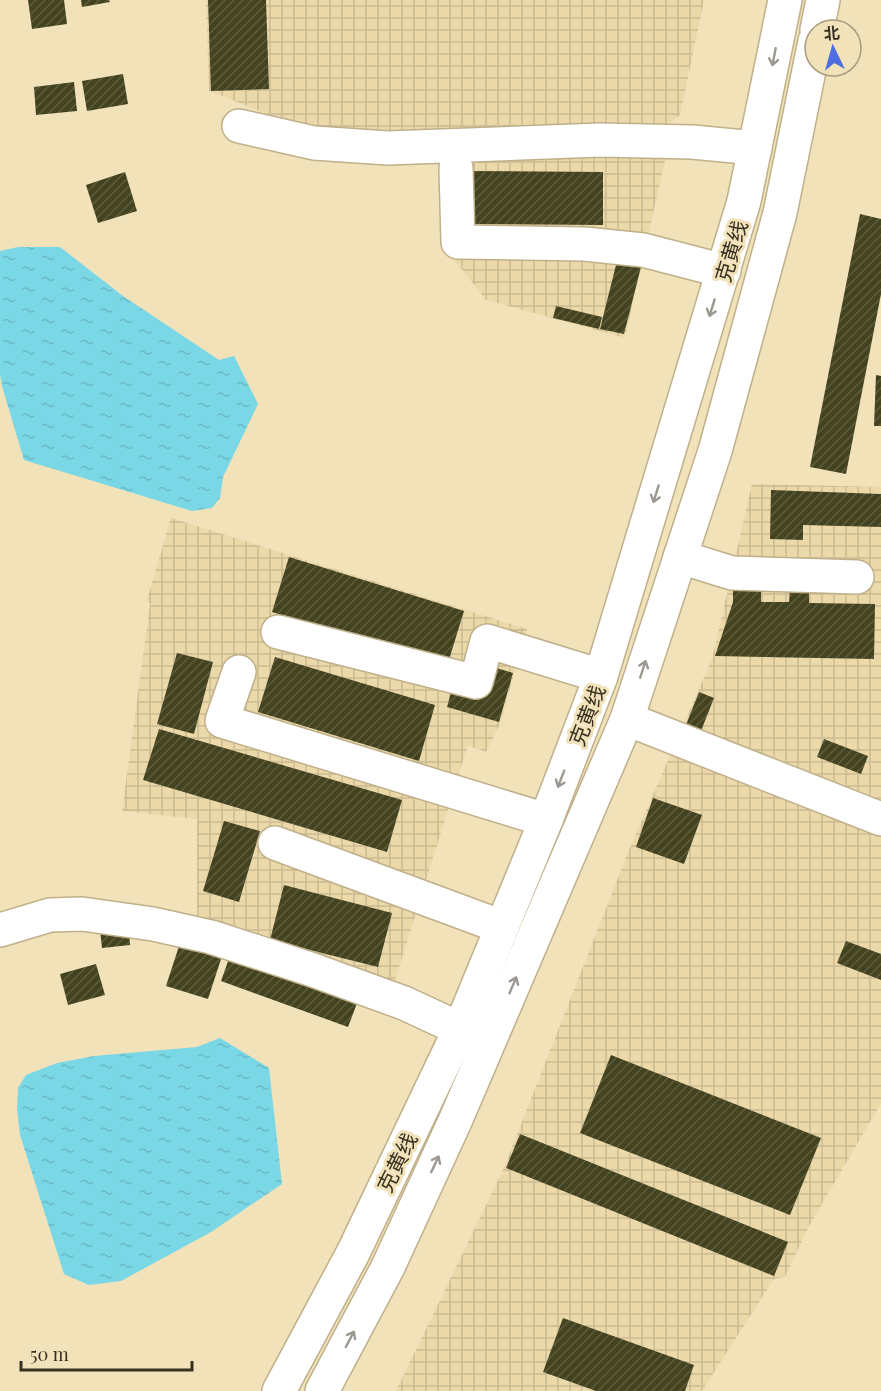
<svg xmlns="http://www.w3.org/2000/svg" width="881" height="1391" font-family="'Playfair Display','Noto Sans SC',serif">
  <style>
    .industrial { fill: url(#industrial-grid) }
    .water { fill: url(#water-ripples) }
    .building { fill: url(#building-hatch) }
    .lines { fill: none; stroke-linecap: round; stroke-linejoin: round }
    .minor-casing { stroke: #bfb08a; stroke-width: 36 }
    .highway-casing { stroke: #bfb08a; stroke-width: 36 }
    .minor { stroke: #fff; stroke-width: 33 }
    .highway { stroke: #fff; stroke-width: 33 }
    .oneway { stroke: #9c9890 }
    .labels { text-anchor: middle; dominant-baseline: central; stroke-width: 6; stroke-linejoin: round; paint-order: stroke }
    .street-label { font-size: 21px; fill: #383122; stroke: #f1e2ba }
  </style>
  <defs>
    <pattern id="industrial-grid" width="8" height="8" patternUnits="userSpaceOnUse" patternTransform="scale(1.5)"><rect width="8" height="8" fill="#ecd9aa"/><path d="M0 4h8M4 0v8" fill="none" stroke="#cbbb92"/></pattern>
    <pattern id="water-ripples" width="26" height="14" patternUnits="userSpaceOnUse" patternTransform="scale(1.5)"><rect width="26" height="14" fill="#7ad7e6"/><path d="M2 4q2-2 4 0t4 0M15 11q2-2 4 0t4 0" fill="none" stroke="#6ab9c5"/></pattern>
    <pattern id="building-hatch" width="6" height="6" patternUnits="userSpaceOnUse" patternTransform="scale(1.5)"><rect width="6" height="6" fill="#44431f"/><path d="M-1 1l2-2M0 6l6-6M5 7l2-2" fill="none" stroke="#5d5c3f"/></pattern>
  </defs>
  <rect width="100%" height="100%" fill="#f1e2ba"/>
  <g class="industrial">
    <polygon points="206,0 704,0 680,115 661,130 364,137 303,128 209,91"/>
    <polygon points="666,156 625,338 486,300 446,249 446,161"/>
    <polygon points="752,484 881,487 881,1103 808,1228 785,1277 774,1279 702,1391 396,1391 503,1170 629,850 712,659"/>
    <polygon points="171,518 527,629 500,724 486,752 468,745 394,984 197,923 197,819 122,811 150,604 147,600"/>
  </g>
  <g class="water">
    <polygon points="18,247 60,247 123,296 219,360 234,356 258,404 223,477 220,498 212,508 192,511 24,460 2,386 0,374 0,251"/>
    <polygon points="220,1038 269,1068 282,1184 211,1232 121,1281 89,1285 64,1274 20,1135 17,1109 18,1088 26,1075 57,1063 94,1056 197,1047"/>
  </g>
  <g class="building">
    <polygon points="28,0 64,0 67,24 32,29"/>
    <polygon points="81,0 109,0 110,2 82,7"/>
    <polygon points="208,0 266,0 269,89 211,91"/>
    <polygon points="123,74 128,104 87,111 82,81"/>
    <polygon points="74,82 77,111 36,115 34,87"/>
    <polygon points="469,171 603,172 603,225 468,224"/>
    <polygon points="125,172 137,211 98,223 86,185"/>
    <polygon points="860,214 881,219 881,294 846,474 810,467"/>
    <polygon points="618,257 642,263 624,334 600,329"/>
    <polygon points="556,306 602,317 599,329 553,318"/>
    <polygon points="876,375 881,376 881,426 874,426"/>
    <polygon points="771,490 881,494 881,527 803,525 803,540 770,539"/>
    <polygon points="289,557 464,611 447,666 272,612"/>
    <polygon points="733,584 761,584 761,602 789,602 790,588 809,588 809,603 875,604 874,659 715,656 733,602"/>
    <polygon points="177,653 213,662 194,734 157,724"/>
    <polygon points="275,657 435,705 419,761 258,712"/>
    <polygon points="493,667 513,673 499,722 447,707 452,689 484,698"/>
    <polygon points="699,692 714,698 699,736 684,730"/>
    <polygon points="159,729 402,800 387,852 143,780"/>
    <polygon points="824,739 868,756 861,774 817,757"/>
    <polygon points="653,798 702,815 684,864 636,847"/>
    <polygon points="224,821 260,831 239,902 203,891"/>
    <polygon points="284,885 392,913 378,967 270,940"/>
    <polygon points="129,927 130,945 102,948 100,930"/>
    <polygon points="846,941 881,954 881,980 837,963"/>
    <polygon points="180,943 222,956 208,999 166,986"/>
    <polygon points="231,953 359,998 348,1027 221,981"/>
    <polygon points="96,964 105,995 68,1005 60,974"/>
    <polygon points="611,1055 821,1138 790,1215 580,1133"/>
    <polygon points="520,1134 788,1242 774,1276 506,1168"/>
    <polygon points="563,1318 694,1365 685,1391 596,1391 543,1372"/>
  </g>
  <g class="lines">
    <defs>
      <g id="minor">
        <polyline points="239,126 314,143 388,148 600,140 692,142 755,148"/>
        <polyline points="456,168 458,242 584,244 643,250 724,271"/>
        <polyline points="680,557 732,573 857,577"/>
        <polyline points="278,632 476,682 487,641 601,676"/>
        <polyline points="239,672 222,721 546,820"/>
        <polyline points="627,719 881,819"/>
        <polyline points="275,843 502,927"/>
        <polyline points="0,930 50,915 82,914 153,924 211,937 310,969 404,1003 460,1029"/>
      </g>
      <g id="highway">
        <polyline points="817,30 823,0"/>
        <polyline points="279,1391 353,1253 460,1029 546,820 601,676 744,201 785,0"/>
        <polyline points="322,1391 388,1267 456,1119 627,719 715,451 780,213 815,41"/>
      </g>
    </defs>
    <use href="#minor" class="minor-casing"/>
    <use href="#highway" class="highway-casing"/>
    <use href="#minor" class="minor"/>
    <use href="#highway" class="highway"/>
  </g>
  <defs><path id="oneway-shaft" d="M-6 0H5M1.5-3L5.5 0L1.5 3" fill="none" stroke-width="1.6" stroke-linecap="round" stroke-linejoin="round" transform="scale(1.5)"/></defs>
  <g class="oneway">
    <use href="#oneway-shaft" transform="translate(774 57) rotate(101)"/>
    <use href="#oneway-shaft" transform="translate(712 308) rotate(107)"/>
    <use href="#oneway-shaft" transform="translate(656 494) rotate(107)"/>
    <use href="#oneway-shaft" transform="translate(643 669) rotate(-72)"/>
    <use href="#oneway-shaft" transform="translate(561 779) rotate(111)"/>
    <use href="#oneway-shaft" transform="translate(513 985) rotate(-67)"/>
    <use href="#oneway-shaft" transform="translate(435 1164) rotate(-65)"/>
    <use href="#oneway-shaft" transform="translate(350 1339) rotate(-62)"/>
  </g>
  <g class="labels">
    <g class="street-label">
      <text transform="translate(730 251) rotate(-73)">克黄线</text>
      <text transform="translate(586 715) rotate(-69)">克黄线</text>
      <text transform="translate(396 1162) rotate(-64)">克黄线</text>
    </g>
  </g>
  <g transform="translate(833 48) rotate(355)"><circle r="28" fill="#f1e2ba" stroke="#a79b7d" stroke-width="1.5"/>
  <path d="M0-4.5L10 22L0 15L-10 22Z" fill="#4d6de1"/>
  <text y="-9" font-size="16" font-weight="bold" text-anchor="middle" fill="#383122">北</text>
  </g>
  <path d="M21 1361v9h171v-9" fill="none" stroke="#383122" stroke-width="3"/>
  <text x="30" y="1361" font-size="18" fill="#383122" stroke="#f1e2ba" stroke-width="4.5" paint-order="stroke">50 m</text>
</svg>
